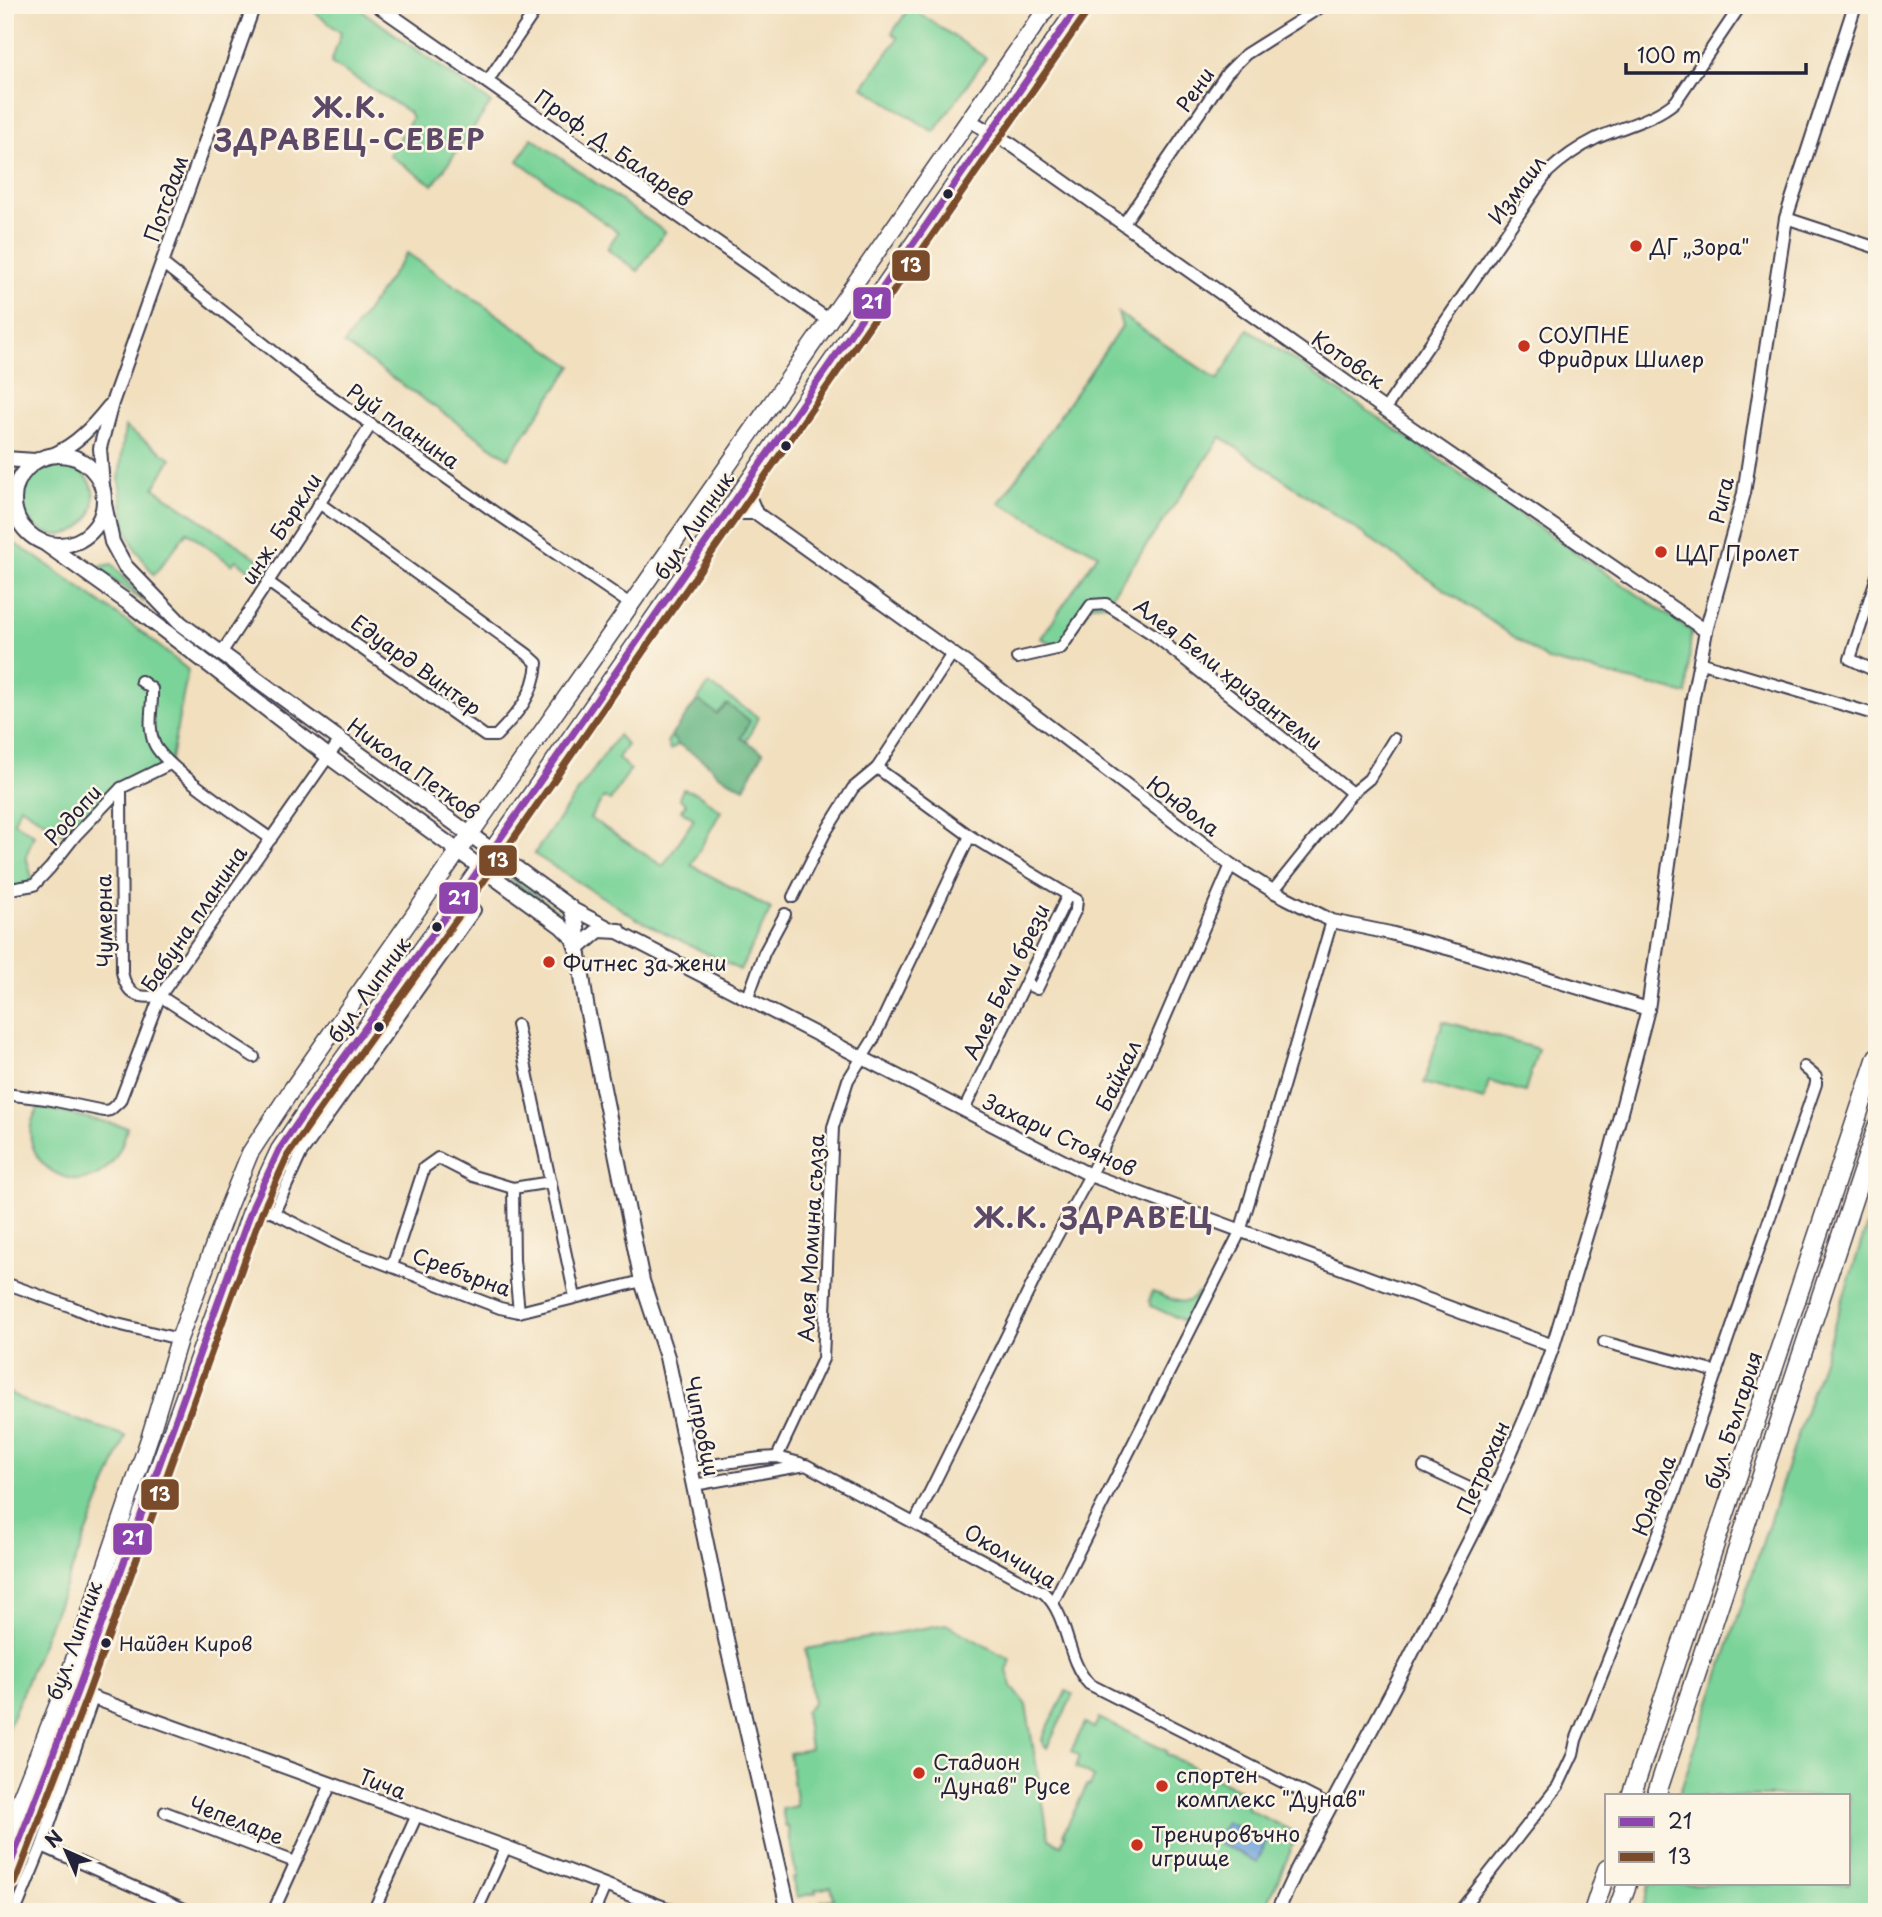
<svg xmlns="http://www.w3.org/2000/svg" width="1882" height="1917" font-family="'Playpen Sans',sans-serif">
  <style>
    .green { fill: #7ad399; stroke: #4e7a6a; stroke-width: 2 }
    .forest { fill: #63b581; stroke: #426c5e; stroke-width: 2 }
    .water { fill: #6da3db; stroke: #48628b; stroke-width: 2 }
    .lines { fill: none; stroke-linecap: round; stroke-linejoin: round }
    .minor-casing { stroke: #413e4f; stroke-width: 14 }
    .tertiary-casing { stroke: #413e4f; stroke-width: 16 }
    .secondary-casing { stroke: #413e4f; stroke-width: 18 }
    .primary-casing { stroke: #413e4f; stroke-width: 19 }
    .trunk-casing { stroke: #413e4f; stroke-width: 21 }
    .minor { stroke: #fff; stroke-width: 10 }
    .tertiary { stroke: #fff; stroke-width: 12 }
    .secondary { stroke: #fff; stroke-width: 14 }
    .primary { stroke: #fff; stroke-width: 16 }
    .trunk { stroke: #fff; stroke-width: 18 }
    .bus-1-casing { stroke: #fcf5e5; stroke-width: 12 }
    .bus-2-casing { stroke: #fcf5e5; stroke-width: 12 }
    .bus-1 { stroke: #8e44ad; stroke-width: 7 }
    .bus-2 { stroke: #7a4b2a; stroke-width: 7 }
    .bus-dot { fill: #22223b; stroke: #fcf5e5; stroke-width: 2.5 }
    .poi-dot { fill: #c8321e; stroke: #fcf5e5; stroke-width: 2.5 }
    .labels { text-anchor: middle; dominant-baseline: central; stroke-width: 5; stroke-linejoin: round; paint-order: stroke }
    .bus-label { font-size: 19px; fill: #22223b; stroke: #fcf5e5; text-anchor: start }
    .street-label { font-size: 21px; fill: #22223b; stroke: #fcf5e5 }
    .poi-label { font-size: 21px; fill: #22223b; stroke: #fcf5e5; text-anchor: start }
    .district-label { font-size: 28px; font-weight: bold; letter-spacing: 2px; fill: #5e4867; stroke: #fcf5e5 }
    .line-badge { stroke: #fcf5e5; stroke-width: 2.5 }
    .badge-label { font-size: 19px; text-anchor: middle; font-weight: bold; fill: #fff }
  </style>
  <rect width="100%" height="100%" fill="#fcf5e5"/>
  <filter id="ink" filterUnits="userSpaceOnUse"><feTurbulence type="fractalNoise" baseFrequency=".0143" numOctaves="2"/><feDisplacementMap in="SourceGraphic" scale="14" xChannelSelector="R" yChannelSelector="G"/><feConvolveMatrix kernelMatrix="1 2 1 2 8 2 1 2 1" color-interpolation-filters="sRGB"/></filter>
  <filter id="wash" filterUnits="userSpaceOnUse"><feTurbulence type="fractalNoise" baseFrequency=".00686" numOctaves="4" result="noise"/><feDisplacementMap in="SourceGraphic" scale="28" xChannelSelector="R" yChannelSelector="G"/><feGaussianBlur stdDeviation="1.57" result="paint"/><feColorMatrix in="noise" values="0 0 0 0 0 0 0 0 0 0 0 0 0 0 0 0 0 1.4 0 .05"/><feComposite in="paint" operator="in"/></filter>
  <g filter="url(#wash)">
    <rect width="100%" height="100%" fill="#f1dfbe"/>
    <g class="green">
      <polygon points="306,5 354,5 491,103 433,185 389,155 412,118 409,112 331,63 341,33"/>
      <polygon points="910,7 986,58 934,132 863,87 898,38 892,33"/>
      <polygon points="532,138 665,232 638,271 607,249 618,232 518,161"/>
      <polygon points="407,253 572,366 508,458 344,344"/>
      <polygon points="1118,313 1218,380 1248,329 1691,631 1687,694 1548,660 1221,437 1106,604 1091,605 1061,648 1041,638 1098,554 999,503 1122,326"/>
      <polygon points="125,427 171,458 154,488 273,569 265,582 236,560 232,565 187,532 154,575 136,550 126,529 119,479"/>
      <circle cx="58" cy="499" r="36"/>
      <polygon points="5,538 38,558 143,633 188,670 170,764 121,788 65,835 20,806 14,822 34,835 26,856 34,885 5,890"/>
      <polygon points="112,564 145,603 96,567"/>
      <polygon points="709,684 758,717 746,742 763,752 744,788 719,775 706,762 679,744 670,750 667,742"/>
      <polygon points="618,735 627,745 618,758 630,770 610,801 604,797 590,818 663,866 694,819 681,810 686,804 679,798 683,789 697,793 721,811 691,865 771,909 740,970 637,919 534,854"/>
      <polygon points="512,876 562,915 571,929 510,879"/>
      <polygon points="1443,1021 1538,1049 1525,1092 1489,1081 1484,1100 1424,1083"/>
      <path d="M39 1107 127 1127C106 1226 0 1164 39 1107Z"/>
      <polygon points="1877,1195 1877,1912 1641,1912 1650,1884 1849,1884 1849,1796 1679,1796"/>
      <path d="M1152 1292C1168 1296 1186 1311 1198 1293L1206 1296 1192 1325 1151 1306 1149 1301Z"/>
      <polygon points="5,1390 30,1404 126,1436 5,1735"/>
      <polygon points="946,1624 1011,1660 1007,1671 1013,1688 1026,1705 1049,1839 1061,1845 1065,1835 1063,1834 1087,1785 1090,1786 1094,1777 1076,1767 1080,1756 1071,1751 1085,1723 1094,1728 1099,1718 1167,1751 1166,1754 1240,1790 1238,1793 1248,1798 1247,1809 1298,1834 1264,1912 823,1912 821,1901 834,1899 831,1887 815,1890 816,1893 797,1897 793,1878 796,1877 788,1826 785,1826 782,1809 797,1806 789,1753 810,1749 805,1712 813,1703 806,1649"/>
      <polygon points="1066,1691 1073,1695 1047,1748 1044,1746 1042,1739"/>
    </g>
    <polygon class="forest" points="698,700 717,714 727,704 750,721 741,738 763,752 744,788 719,775 706,762 678,744 671,736"/>
    <polygon class="water" points="1226,1822 1266,1842 1257,1862 1216,1842"/>
  </g>
  <g filter="url(#ink)">
    <g class="lines">
      <defs>
        <g id="minor">
          <polyline points="487,82 539,5"/>
          <polyline points="1786,218 1877,248"/>
          <polyline points="1124,223 1227,73 1246,54 1324,5"/>
          <polyline points="162,263 317,386 490,509 633,606"/>
          <path d="M1385 409 1548 172C1563 158 1579 147 1597 138 1624 126 1654 120 1676 101L1741 5"/>
          <polyline points="1877,576 1850,659 1877,672"/>
          <path d="M268 582 485 736H496C518 713 534 696 537 663L527 654 319 503"/>
          <polyline points="222,652 371,425"/>
          <polyline points="1017,658 1061,648 1091,605 1106,604 1154,635 1352,793"/>
          <polyline points="1699,662 1877,715"/>
          <path d="M141 681 152 689C153 707 147 725 154 743 163 767 247 821 271 839"/>
          <path d="M121 788 122 972C127 995 137 999 160 996L254 1057"/>
          <polyline points="5,890 34,885 50,868 76,835 121,788 170,764"/>
          <polyline points="1273,891 1352,793 1369,779 1394,739"/>
          <polyline points="793,897 825,833 853,788 877,768 952,654"/>
          <polyline points="1026,984 1037,989 1076,909 1077,900 1068,895"/>
          <polyline points="747,1000 764,953 785,914"/>
          <polyline points="517,1025 575,1297"/>
          <polyline points="5,1094 46,1099 104,1111 110,1110 120,1101 160,996 340,740"/>
          <polyline points="964,1110 1068,895 970,836"/>
          <polyline points="513,1188 514,1260 519,1312"/>
          <polyline points="253,1206 274,1213 343,1248 500,1308 519,1312 642,1281"/>
          <polyline points="274,1213 301,1154 475,910"/>
          <polyline points="392,1266 424,1168 438,1158 473,1176 513,1188 551,1182"/>
          <polyline points="5,1283 72,1307 105,1321 179,1339"/>
          <polyline points="1604,1342 1717,1372"/>
          <polyline points="777,1457 823,1359 833,1127 848,1080 873,1040 970,836 877,768"/>
          <polyline points="1424,1467 1491,1498"/>
          <polyline points="690,1468 760,1458 777,1457 800,1463"/>
          <path d="M694 1485 806 1465 1044 1593C1070 1618 1065 1658 1089 1684L1330 1806"/>
          <polyline points="915,1522 1046,1256 1090,1175 1155,1041 1231,865"/>
          <polyline points="1053,1602 1240,1232 1332,921"/>
          <polyline points="165,1812 295,1862"/>
          <polyline points="42,1846 191,1912"/>
          <polyline points="15,1912 42,1846 93,1698"/>
          <polyline points="273,1912 331,1784"/>
          <polyline points="373,1912 416,1817"/>
          <polyline points="476,1912 506,1847"/>
          <polyline points="594,1912 605,1886"/>
          <polyline points="1459,1912 1558,1786 1573,1754 1576,1740 1675,1492 1816,1084 1816,1077 1804,1067"/>
        </g>
        <g id="tertiary">
          <polyline points="377,5 828,320"/>
          <polyline points="969,120 1012,145 1390,413 1706,631"/>
          <path d="M52 455C77 444 92 427 109 406"/>
          <polyline points="103,487 100,448 112,403 254,5"/>
          <polyline points="728,513 756,513 745,486"/>
          <polyline points="756,513 970,666 1231,865 1273,891 1332,921 1390,933 1458,951 1648,1009"/>
          <polyline points="571,908 1090,1175 1553,1346"/>
          <polyline points="77,1692 506,1847 675,1912"/>
          <polyline points="1277,1912 1297,1869 1406,1665 1491,1498 1533,1401 1553,1346 1605,1173 1648,1009 1693,697 1706,631 1744,493 1786,218 1855,5"/>
        </g>
        <g id="secondary">
          <circle cx="59" cy="500" r="45"/>
          <polyline points="5,459 35,461"/>
          <polyline points="104,504 112,542 125,566 181,624 571,908 577,926 578,947"/>
          <polyline points="43,542 127,602 328,756 561,926 573,938 579,955 586,1004 642,1281 667,1357 726,1639 789,1912"/>
          <polyline points="578,948 599,930 619,931"/>
        </g>
        <g id="primary">
          <path d="M5 1837 64 1689 150 1436 179 1339 228 1207 250 1153 292 1089C545 728 797 367 1049 5"/>
          <polyline points="5,1879 77,1692 253,1206 279,1150 314,1099 468,885 1079,5"/>
        </g>
        <g id="trunk">
          <polyline points="1631,1796 1877,1057"/>
          <polyline points="1656,1796 1877,1127"/>
          <polyline points="1593,1912 1607,1869"/>
          <polyline points="1617,1912 1627,1884"/>
        </g>
      </defs>
      <use href="#minor" class="minor-casing"/>
      <use href="#tertiary" class="tertiary-casing"/>
      <use href="#secondary" class="secondary-casing"/>
      <use href="#primary" class="primary-casing"/>
      <use href="#trunk" class="trunk-casing"/>
      <use href="#minor" class="minor"/>
      <use href="#tertiary" class="tertiary"/>
      <use href="#secondary" class="secondary"/>
      <use href="#primary" class="primary"/>
      <use href="#trunk" class="trunk"/>
      <defs>
        <polyline id="bus-1" points="5,1878 77,1692 253,1206 279,1150 314,1099 468,885 1079,5"/>
        <polyline id="bus-2" points="15,1883 87,1696 263,1210 288,1155 323,1105 477,891 1088,11"/>
      </defs>
      <use href="#bus-1" class="bus-1-casing"/>
      <use href="#bus-2" class="bus-2-casing"/>
      <use href="#bus-1" class="bus-1"/>
      <use href="#bus-2" class="bus-2"/>
    </g>
  </g>
  <g class="bus-dot">
    <circle cx="948" cy="194" r="6"/>
    <circle cx="786" cy="446" r="6"/>
    <circle cx="437" cy="927" r="6"/>
    <circle cx="379" cy="1027" r="6"/>
    <circle cx="106" cy="1643" r="6"/>
  </g>
  <g class="poi-dot">
    <circle cx="1636" cy="246" r="7"/>
    <circle cx="1524" cy="346" r="7"/>
    <circle cx="1661" cy="552" r="7"/>
    <circle cx="549" cy="962" r="7"/>
    <circle cx="919" cy="1773" r="7"/>
    <circle cx="1162" cy="1786" r="7"/>
    <circle cx="1137" cy="1845" r="7"/>
  </g>
  <g class="labels">
    <g class="bus-label">
      <text x="119" y="1643">Найден Киров</text>
    </g>
    <g class="street-label">
      <text transform="translate(1194 89) rotate(-55)">Рени</text>
      <text transform="translate(614 147) rotate(35)">Проф. Д. Баларев</text>
      <text transform="translate(1516 189) rotate(-53)">Измаил</text>
      <text transform="translate(165 198) rotate(-70)">Потсдам</text>
      <text transform="translate(1349 359) rotate(35)">Котовск</text>
      <text transform="translate(404 425) rotate(35)">Руй планина</text>
      <text transform="translate(1720 500) rotate(-77)">Рига</text>
      <text transform="translate(693 525) rotate(-56)">бул. Липник</text>
      <text transform="translate(280 528) rotate(-57)">инж. Бъркли</text>
      <text transform="translate(417 664) rotate(36)">Едуард Винтер</text>
      <text transform="translate(1229 673) rotate(38)">Алея Бели хризантеми</text>
      <text transform="translate(414 768) rotate(36)">Никола Петков</text>
      <text transform="translate(1184 805) rotate(37)">Юндола</text>
      <text transform="translate(72 814) rotate(-48)">Родопи</text>
      <text transform="translate(193 918) rotate(-56)">Бабуна планина</text>
      <text transform="translate(103 921) rotate(-91)">Чумерна</text>
      <text transform="translate(1005 981) rotate(-64)">Алея Бели брези</text>
      <text transform="translate(368 989) rotate(-54)">бул. Липник</text>
      <text transform="translate(1117 1075) rotate(-64)">Байкал</text>
      <text transform="translate(1060 1134) rotate(25)">Захари Стоянов</text>
      <text transform="translate(810 1238) rotate(-87)">Алея Момина сълза</text>
      <text transform="translate(462 1271) rotate(20)">Сребърна</text>
      <text transform="translate(1732 1420) rotate(-72)">бул. България</text>
      <text transform="translate(703 1426) rotate(78)">Чипровци</text>
      <text transform="translate(1482 1467) rotate(-66)">Петрохан</text>
      <text transform="translate(1653 1495) rotate(-69)">Юндола</text>
      <text transform="translate(1011 1555) rotate(31)">Околчица</text>
      <text transform="translate(73 1640) rotate(-70)">бул. Липник</text>
      <text transform="translate(383 1783) rotate(21)">Тича</text>
      <text transform="translate(237 1819) rotate(21)">Чепеларе</text>
    </g>
    <g class="poi-label">
      <text x="1650" y="246">ДГ „Зора"</text>
      <text x="1538" y="334">СОУПНЕ<tspan x="1538" dy="24">Фридрих Шилер</tspan></text>
      <text x="1675" y="552">ЦДГ Пролет</text>
      <text x="563" y="962">Фитнес за жени</text>
      <text x="933" y="1761">Стадион<tspan x="933" dy="24">"Дунав" Русе</tspan></text>
      <text x="1176" y="1774">спортен<tspan x="1176" dy="24">комплекс "Дунав"</tspan></text>
      <text x="1151" y="1833">Тренировъчно<tspan x="1151" dy="24">игрище</tspan></text>
    </g>
    <g class="district-label">
      <text x="350" y="106">Ж.К.<tspan x="350" dy="32">ЗДРАВЕЦ-СЕВЕР</tspan></text>
      <text x="1094" y="1216">Ж.К. ЗДРАВЕЦ</text>
    </g>
  </g>
  <g class="line-badge">
    <rect x="891" y="249" width="40" height="33" rx="7" fill="#7a4b2a"/>
    <rect x="852" y="286" width="40" height="34" rx="7" fill="#8e44ad"/>
    <rect x="478" y="844" width="40" height="33" rx="7" fill="#7a4b2a"/>
    <rect x="438" y="881" width="41" height="34" rx="7" fill="#8e44ad"/>
    <rect x="140" y="1478" width="40" height="33" rx="7" fill="#7a4b2a"/>
    <rect x="112" y="1522" width="41" height="34" rx="7" fill="#8e44ad"/>
  </g>
  <g class="badge-label">
    <text x="911" y="272">13</text>
    <text x="872" y="309">21</text>
    <text x="498" y="867">13</text>
    <text x="459" y="905">21</text>
    <text x="160" y="1501">13</text>
    <text x="133" y="1545">21</text>
  </g>
  <rect width="1882" height="1917" fill="none" stroke="#fcf5e5" stroke-width="28"/>
  <rect x="1605" y="1794" width="245" height="91" fill="#fcf5e5" stroke="#a5a1a1" stroke-width="2"/>
  <rect x="1619" y="1817" width="35" height="10" fill="#8e44ad" stroke="#a5a1a1" stroke-width="2"/>
  <text x="1668" y="1829" font-size="21" fill="#22223b">21</text>
  <rect x="1619" y="1852" width="35" height="10" fill="#7a4b2a" stroke="#a5a1a1" stroke-width="2"/>
  <text x="1668" y="1864" font-size="21" fill="#22223b">13</text>
  <g transform="translate(66 1851) rotate(315)" stroke="#fcf5e5" stroke-width="5" paint-order="stroke">
  <path d="M0-5L12 26L0 18L-12 26Z" fill="#22223b"/>
  <text y="-10" font-size="19" font-weight="bold" text-anchor="middle" fill="#22223b">N</text>
  </g>
  <path d="M1626 63v10h180v-10" fill="none" stroke="#22223b" stroke-width="3.5"/>
  <text x="1637" y="63" font-size="21" fill="#22223b" stroke="#fcf5e5" stroke-width="5" paint-order="stroke">100 m</text>
</svg>
